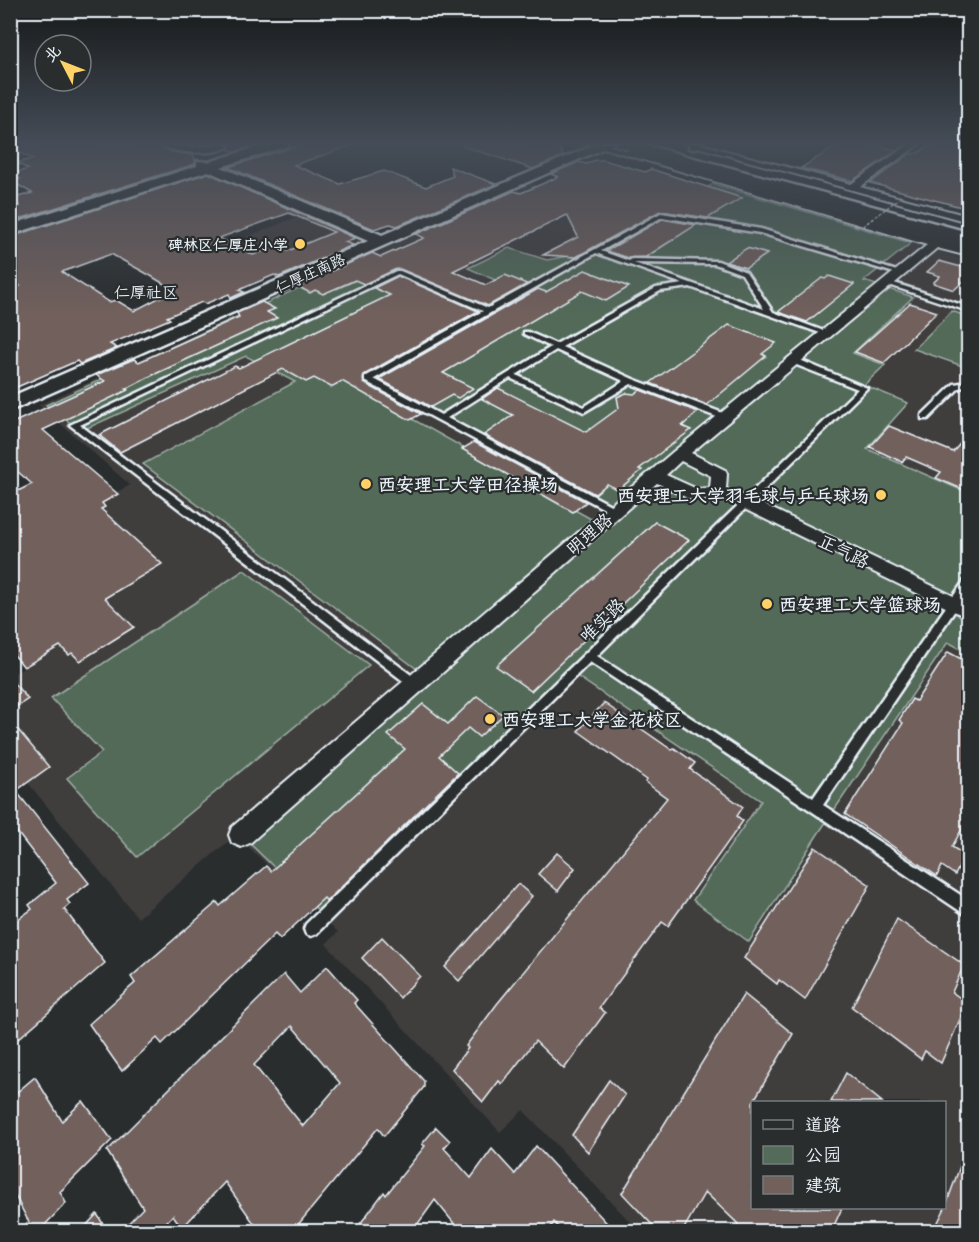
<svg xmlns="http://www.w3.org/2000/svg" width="979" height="1242" font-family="'Patrick Hand','LXGW WenKai TC',sans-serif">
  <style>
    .built { fill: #403d3c; fill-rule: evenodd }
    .green { fill: #536b58; stroke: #9eaea8; stroke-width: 1.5 }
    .building { fill: #72615b; stroke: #e8f1f8; stroke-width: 1.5; fill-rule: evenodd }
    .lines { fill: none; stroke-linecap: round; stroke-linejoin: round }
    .lane-casing { stroke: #e8f1f8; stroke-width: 5 }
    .street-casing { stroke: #e8f1f8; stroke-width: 4 }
    .secondary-casing { stroke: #e8f1f8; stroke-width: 5 }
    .highway-casing { stroke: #e8f1f8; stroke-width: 5 }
    .lane { fill: #2a2d2e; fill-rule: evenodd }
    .street { fill: #2a2d2e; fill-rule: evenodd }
    .secondary { fill: #2a2d2e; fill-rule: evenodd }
    .highway { fill: #2a2d2e; fill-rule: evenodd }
    .path-bridge { stroke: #e8f1f8; stroke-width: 1.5; stroke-dasharray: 3 2; stroke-linecap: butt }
    .poi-dot { fill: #ffd166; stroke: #2a2d2e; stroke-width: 2 }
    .labels { text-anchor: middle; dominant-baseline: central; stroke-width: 4.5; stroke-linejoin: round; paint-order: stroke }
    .far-poi-label { font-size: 15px; font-weight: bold; fill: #e8f1f8; stroke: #2a2d2e; text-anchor: end }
    .far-street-label { font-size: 15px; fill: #e8f1f8; stroke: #2a2d2e }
    .far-neighbourhood-label { font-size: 16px; fill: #e8f1f8; stroke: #2a2d2e }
    .poi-label { font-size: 18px; font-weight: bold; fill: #e8f1f8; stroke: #2a2d2e; text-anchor: start }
    .street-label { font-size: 18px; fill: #e8f1f8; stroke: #2a2d2e }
  </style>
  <rect width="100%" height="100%" fill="#2a2d2e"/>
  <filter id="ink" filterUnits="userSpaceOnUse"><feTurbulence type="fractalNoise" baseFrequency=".0167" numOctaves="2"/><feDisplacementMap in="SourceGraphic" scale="12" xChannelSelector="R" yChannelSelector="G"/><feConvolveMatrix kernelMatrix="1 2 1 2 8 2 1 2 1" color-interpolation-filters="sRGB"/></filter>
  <g filter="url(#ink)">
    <g class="built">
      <path d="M530 183 644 221 713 184 968 260V1231H639L523 1110 500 1132 326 944 338 932 236 835 138 918 11 762 10 676 52 652 11 599V550L130 485 39 405ZM752 1102H944V1208H752Z"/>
      <polygon points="307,213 367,240 288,273 243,248 246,237"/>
    </g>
    <g class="green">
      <polygon points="713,184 911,243 864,281 913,297 853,353 885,365 864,385 908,403 867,449 968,493 968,653 948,642 818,834 749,942 693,900 761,801 572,673 324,916 241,835 809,350 615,511 349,363 330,373 600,524 425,675 143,464 295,382 246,356 81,431 46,405 318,279 337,289 378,270 407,268 474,297 502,283 468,268 509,248 547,260 595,251"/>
      <polygon points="952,311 968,317 968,368 914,349"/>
      <polygon points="244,570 369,665 137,857 67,778 102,752 51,698"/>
    </g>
    <g class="building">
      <polygon points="10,143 156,143 172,152 193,155 195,159 195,164 10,222 10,209 20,206 11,199 32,193 11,181 20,179 12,174 28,169 17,163 33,159 10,148"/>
      <polygon points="226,143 263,143 234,152 228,149 230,146"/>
      <polygon points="307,143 352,143 353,145 294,165 340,184 384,171 426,187 453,176 450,167 496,184 397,226 390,224 374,229 228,167"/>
      <polygon points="463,143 549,143 559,146 563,156 533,169 462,146"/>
      <polygon points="841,143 868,143 897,150 852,181 801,168"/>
      <polygon points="934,143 969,143 969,209 870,183 910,154 918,153"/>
      <polygon points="595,160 604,160 645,172 651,169 742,198 708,218 660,211 576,257 543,255 578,237 567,215 453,271 486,285 505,275 527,284 488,306 400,269 364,284 355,280 323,294 315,290 310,293 297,286 372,253 381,257 424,238 416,234 514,191 521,193 558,177 551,174 579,162 587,164"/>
      <path d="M208 173 355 238 345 242 353 245 279 277 274 275 239 290 244 292 231 298 229 294 205 304 202 302 167 317 170 319 110 344 117 348 80 364 77 361 10 390V289L20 286 10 279V237ZM289 213 334 232 288 251 276 246 253 255 219 238ZM111 254 151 276 174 290 134 311 116 300 109 302 62 272Z"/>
      <polygon points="662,219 696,225 646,257 629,258 606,251"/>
      <polygon points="747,248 767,254 746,268 726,262"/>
      <polygon points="939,261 969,269 969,276 954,290 933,283 940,276 927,272"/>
      <polygon points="585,270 629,287 606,301 582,291 443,373 473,388 458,398 452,395 431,407 379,379 538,289 546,292"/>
      <polygon points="398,276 478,311 364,375 364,383 421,414 410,420 342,381 331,387 314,378 306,382 283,369 120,452 99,435 235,366 239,368 390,295 374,288"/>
      <polygon points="829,276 854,284 807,322 778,312 822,278 825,279"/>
      <polygon points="262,302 275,309 267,312 277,318 153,375 126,389 128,390 43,430 118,494 102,503 105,507 101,509 162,564 105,598 134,627 80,661 72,653 69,655 60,646 24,667 10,650 10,495 32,484 10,465 10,424 105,381 96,375 134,359 139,362 239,317 237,313"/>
      <polygon points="910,303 937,312 884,363 855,352"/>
      <polygon points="729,325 776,343 762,354 766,356 707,405 650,383"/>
      <polygon points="498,388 586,432 619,408 617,397 626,393 634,394 640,390 698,412 682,426 691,430 639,469 642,470 618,490 607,484 595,494 484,435 513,415 482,399"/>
      <polygon points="889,426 953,452 969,433 969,492 936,478 941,472 906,457 902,462 870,447"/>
      <polygon points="474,442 586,502 573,512 462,449"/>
      <polygon points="655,522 689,540 531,691 496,666"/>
      <polygon points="948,652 969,663 969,816 952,847 965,855 955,875 942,866 937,876 845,814 903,723 899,720 912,699 916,701"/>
      <polygon points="10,679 28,699 10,711"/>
      <polygon points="477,696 503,715 479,737 468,728 439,756 458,773 327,901 324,898 280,939 275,934 162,1044 157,1038 122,1071 89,1024 135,983 131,977 217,902 220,906 266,866 271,871 405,749 388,735 423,704 448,724"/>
      <polygon points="604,703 672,750 674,748 695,763 690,769 743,807 737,816 743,821 670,923 668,926 662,922 599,1008 605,1013 564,1069 535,1041 502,1084 499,1081 483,1102 452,1069 468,1048 466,1046 497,1004 667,798 645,782 647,780 578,731"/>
      <polygon points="10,720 49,767 16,791 89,883 67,900 70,904 64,909 105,963 10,1046 10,925 32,909 29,905 56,883 10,823"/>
      <polygon points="815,847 870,885 805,1000 779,980 777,984 744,958"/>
      <polygon points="557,853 575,868 558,891 538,874"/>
      <polygon points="518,884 532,896 459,981 445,967"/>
      <polygon points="897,919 964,965 952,992 967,1003 941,1063 925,1051 921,1059 852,1007"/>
      <polygon points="382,937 420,976 400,998 362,958"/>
      <path d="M327 966 357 1000 354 1003 424 1081V1087L384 1136 378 1128 292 1232H260L225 1182 182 1228 173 1215 157 1232H120L143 1208 107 1151 284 974 300 993ZM292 1026 340 1083 303 1126 254 1065Z"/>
      <polygon points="744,994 793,1034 753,1102 753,1208 842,1208 831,1232 734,1232 738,1224 705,1192 682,1232 659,1232 622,1193"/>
      <polygon points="846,1073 882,1102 831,1102"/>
      <polygon points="35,1077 62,1121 83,1101 112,1140 60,1192 66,1203 38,1232 34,1232 10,1186 10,1098"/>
      <polygon points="609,1080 625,1095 588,1152 572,1135"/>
      <polygon points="436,1127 450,1141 444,1148 471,1178 492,1149 515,1174 536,1146 615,1232 562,1232 554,1222 548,1232 461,1232 435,1200 412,1232 354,1232 384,1192 386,1195 425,1146 422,1144"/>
      <polygon points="968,1144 969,1232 933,1232 945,1208"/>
      <polygon points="97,1214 108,1232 80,1232"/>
    </g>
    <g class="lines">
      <defs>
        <g id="lane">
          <path d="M661 213 761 229 903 273 898 274 760 233 662 217 601 251 629 261 632 259 718 261 746 272 773 312 829 333 823 334 690 287 660 291 562 347 633 379 728 415V419H722L631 384 584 412 510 378 447 418 618 509 620 511 618 513H612L365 381V377L483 311 398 274 80 425 419 681 421 684 419 687 415 689 411 687 70 425 396 271H400L488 308ZM596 253 683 284 656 288 556 344 528 332H524V334L551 347 441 415 374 379ZM634 263 715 264 742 274 764 309ZM556 350 624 381 584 407 516 375Z"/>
          <polygon points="888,281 968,307 968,311 886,284 885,283"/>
          <polygon points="789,358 795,358 867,388 597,656 813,798 964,581 968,580 968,591 823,805 968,900 968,915 963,913 590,662 316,934 311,936 306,934 304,929 306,924 858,389 789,362"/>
          <polygon points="968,382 968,386 959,388 928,419 922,419 922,415 954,384"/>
        </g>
        <g id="street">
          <path d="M158 143 193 147 224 144 228 147C214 156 171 154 158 143Z"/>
          <path d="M587 143H600L933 239 938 236H946L947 238 943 242 968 250V256L937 248 691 453 725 470 727 474 726 489 752 499 968 603V618L740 507 717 498 695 500 689 499 657 483 250 843 241 847 232 843 229 835 232 827 674 451 927 245ZM681 461 711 476 710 488 697 489 666 475Z"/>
          <polygon points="683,143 697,143 851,184 911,143 921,143 860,187 968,216 968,222"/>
        </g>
        <g id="secondary">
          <polygon points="270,143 289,143 288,146 221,167 382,235 599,143 616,143 10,411 10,397 368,241 208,171 10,235 10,225 197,166 197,161 209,162"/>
          <polygon points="689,143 704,143 694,149 689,148"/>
          <polygon points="634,146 968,241 968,251 629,153 627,150"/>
        </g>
        <polygon id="highway" points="614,143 638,143 968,232 968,243 617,146"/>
      </defs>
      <use href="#lane" class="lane-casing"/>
      <use href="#street" class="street-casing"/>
      <use href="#secondary" class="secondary-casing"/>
      <use href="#highway" class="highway-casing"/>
      <use href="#lane" class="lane"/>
      <use href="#street" class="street"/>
      <use href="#secondary" class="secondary"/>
      <use href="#highway" class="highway"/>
      <polyline class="path-bridge" points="863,226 901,197"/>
    </g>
  </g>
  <linearGradient id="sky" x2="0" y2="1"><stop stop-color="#171919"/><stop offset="0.45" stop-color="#444c57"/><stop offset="1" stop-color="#444c57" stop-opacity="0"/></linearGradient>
  <rect width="979" height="317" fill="url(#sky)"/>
  <g class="poi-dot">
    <circle cx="300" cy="244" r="6"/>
    <circle cx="366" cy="484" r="6"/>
    <circle cx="881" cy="495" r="6"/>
    <circle cx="767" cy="604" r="6"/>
    <circle cx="490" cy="719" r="6"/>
  </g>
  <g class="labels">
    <g class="far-poi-label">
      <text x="288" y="244">碑林区仁厚庄小学</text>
    </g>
    <g class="far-street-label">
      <text transform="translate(310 273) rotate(-24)">仁厚庄南路</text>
    </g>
    <g class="far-neighbourhood-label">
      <text x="146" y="292">仁厚社区</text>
    </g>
    <g class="poi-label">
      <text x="378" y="484">西安理工大学田径操场</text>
      <text x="869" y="495" text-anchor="end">西安理工大学羽毛球与乒乓球场</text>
      <text x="779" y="604">西安理工大学篮球场</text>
      <text x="502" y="719">西安理工大学金花校区</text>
    </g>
    <g class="street-label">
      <text transform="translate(589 534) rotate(-41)">明理路</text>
      <text transform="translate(844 551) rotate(26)">正气路</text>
      <text transform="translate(602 620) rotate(-44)">唯实路</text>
    </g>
  </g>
  <rect width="979" height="1242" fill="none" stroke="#2a2d2e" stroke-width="36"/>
  <rect x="18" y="18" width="943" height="1206" fill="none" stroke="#e8f1f8" stroke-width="2" filter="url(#ink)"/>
  <rect x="751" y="1101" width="195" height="108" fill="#2a2d2e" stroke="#767b7f" stroke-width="1.5"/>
  <rect x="763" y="1120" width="30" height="9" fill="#2a2d2e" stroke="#767b7f" stroke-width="1.5"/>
  <text x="805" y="1131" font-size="18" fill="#e8f1f8">道路</text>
  <rect x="763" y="1146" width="30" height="18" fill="#536b58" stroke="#767b7f" stroke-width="1.5"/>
  <text x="805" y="1161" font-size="18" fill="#e8f1f8">公园</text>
  <rect x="763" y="1176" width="30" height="18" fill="#72615b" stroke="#767b7f" stroke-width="1.5"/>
  <text x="805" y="1191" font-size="18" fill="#e8f1f8">建筑</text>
  <g transform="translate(63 63) rotate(312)"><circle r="28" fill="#2a2d2e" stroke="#767b7f" stroke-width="1.5"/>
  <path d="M0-4.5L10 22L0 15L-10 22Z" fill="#ffd166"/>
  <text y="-9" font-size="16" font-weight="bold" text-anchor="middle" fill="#e8f1f8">北</text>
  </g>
</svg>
